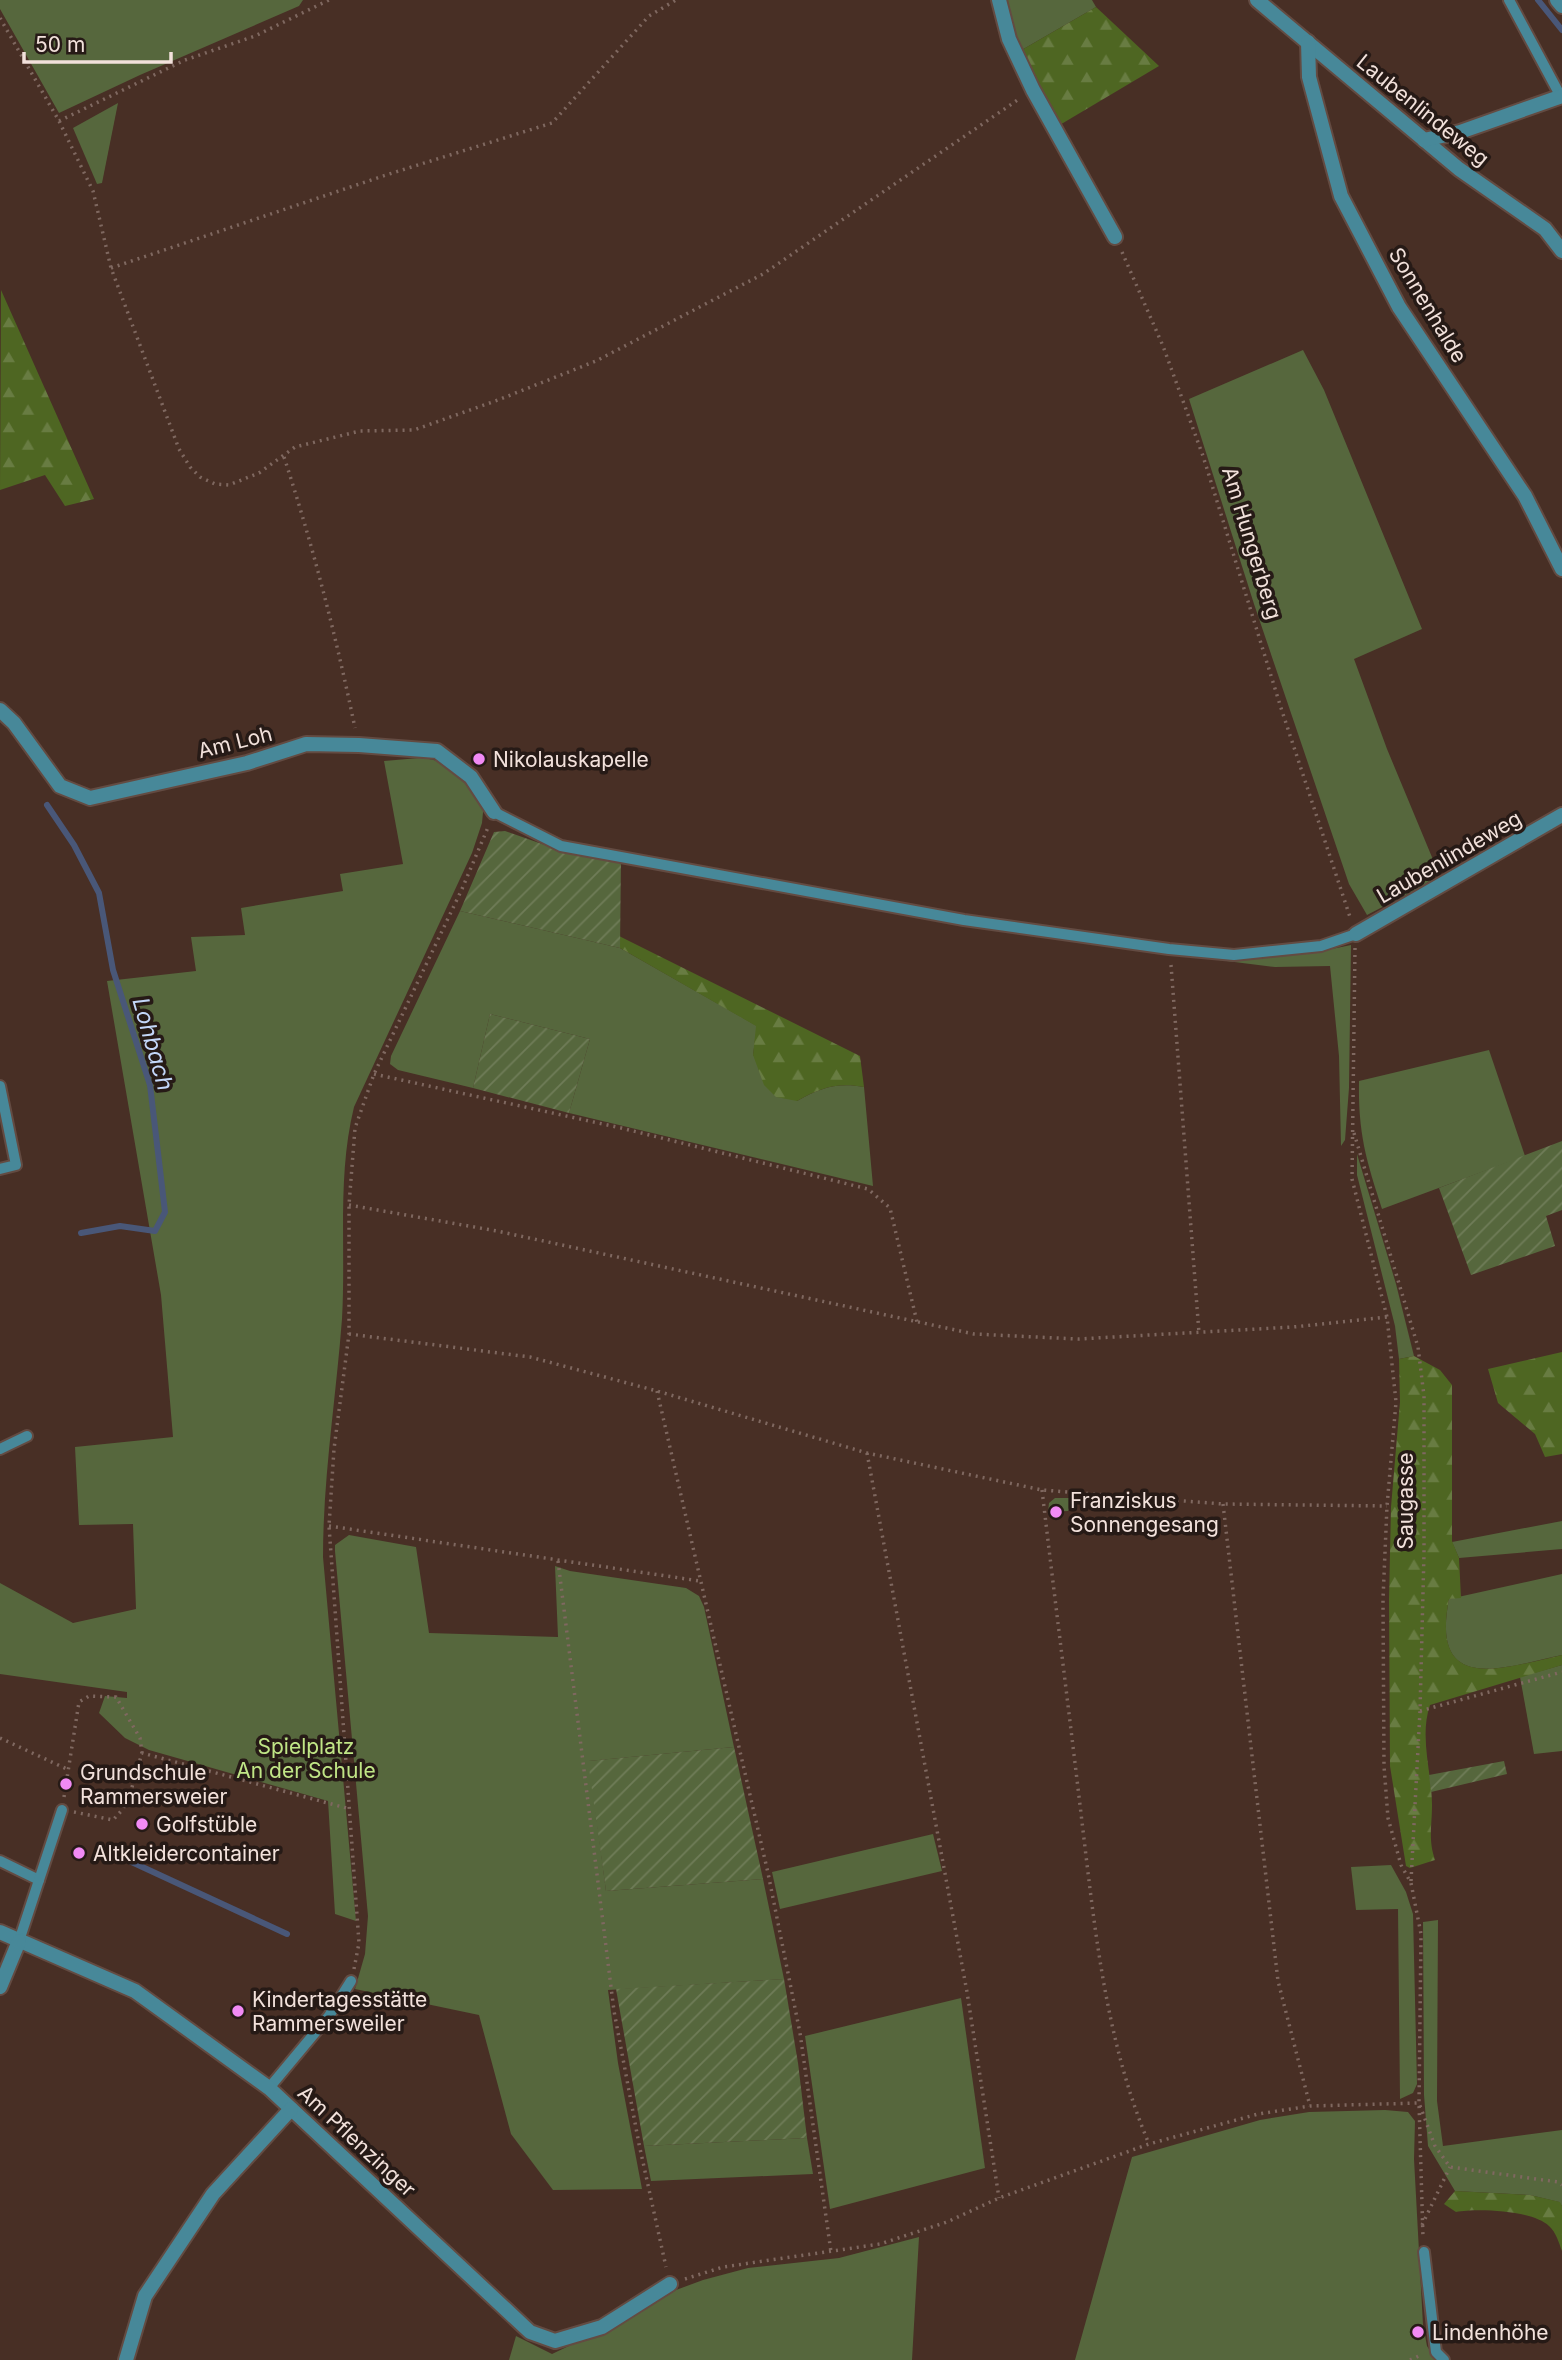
<svg xmlns="http://www.w3.org/2000/svg" width="1562" height="2360" font-family="Inter,sans-serif">
  <style>
    .green { fill: #56673d }
    .forest { fill: url(#forest-firs) }
    .garden { fill: url(#garden-furrows) }
    .lines { fill: none; stroke-linecap: round; stroke-linejoin: round }
    .stream { stroke: #495778; stroke-width: 6 }
    .service-casing { stroke: #634b42; stroke-width: 14 }
    .minor-casing { stroke: #634b42; stroke-width: 18 }
    .path { stroke: #7f6860; stroke-width: 3.5; stroke-dasharray: 2 5; stroke-linecap: butt }
    .service { stroke: #478899; stroke-width: 10 }
    .minor { stroke: #478899; stroke-width: 14 }
    .poi-dot { fill: #f18af4; stroke: #261a16; stroke-width: 2.5 }
    .labels { text-anchor: middle; dominant-baseline: central; stroke-width: 7; stroke-linejoin: round; paint-order: stroke }
    .street-label { font-size: 21px; fill: #f2e1db; stroke: #261a16 }
    .poi-label { font-size: 21px; fill: #f2e1db; stroke: #261a16; text-anchor: start }
    .park-label { font-size: 21px; fill: #c0e586; stroke: #261a16 }
    .water-label { font-size: 23px; font-style: italic; fill: #c3d7f9; stroke: #261a16 }
  </style>
  <defs>
    <pattern id="forest-firs" width="22" height="20" patternUnits="userSpaceOnUse" patternTransform="scale(1.75)"><rect width="22" height="20" fill="#4e6622"/><path d="M5 1l3.5 6h-7zM16 11l3.5 6h-7z" fill="#687c42"/></pattern>
    <pattern id="garden-furrows" width="10" height="10" patternUnits="userSpaceOnUse" patternTransform="scale(1.75)"><rect width="10" height="10" fill="#56673d"/><path d="M-1 1l2-2M0 10L10 0M9 11l2-2" fill="none" stroke="#6f7c58"/></pattern>
  </defs>
  <rect width="100%" height="100%" fill="#482f25"/>
  <g class="green">
    <polygon points="0,0 303,0 299,6 140,75 59,113 0,9"/>
    <polygon points="1005,0 1092,0 1096,7 1020,51"/>
    <polygon points="118,103 102,183 97,184 73,128"/>
    <polygon points="1303,350 1324,390 1422,629 1354,659 1387,749 1439,874 1421,887 1367,915 1349,884 1254,604 1189,399"/>
    <path d="M419 758C451 759 467 779 484 802L482 823 472 853 354 1107C337 1176 346 1249 342 1319 336 1398 323 1477 323 1557L356 1921 335 1914 328 1801 149 1750 125 1738 99 1713 105 1696 127 1698V1692L0 1674V1583L73 1623 136 1609 133 1524 79 1525 75 1447 173 1437 161 1295 107 981 196 971 191 937 245 935 241 908 343 891 340 874 403 864 384 761Z"/>
    <path d="M460 911 620 948 757 1026 753 1055 797 1101C820 1088 837 1082 864 1087L873 1186 569 1113 590 1039 490 1014 473 1088 398 1070 390 1064 391 1056Z"/>
    <path d="M1351 945 1349 1088 1345 1140 1341 1146 1339 1056 1330 966 1275 967 1187 956 1188 954C1247 960 1293 958 1351 945Z"/>
    <path d="M1489 1050 1525 1156 1382 1209C1366 1160 1358 1133 1359 1081Z"/>
    <polygon points="1357,1154 1396,1284 1414,1356 1399,1359 1395,1326 1357,1175"/>
    <polygon points="1055,1498 1081,1498 1074,1501 1068,1511 1048,1512 1049,1503"/>
    <polygon points="1562,1521 1562,1549 1459,1558 1452,1542"/>
    <polygon points="349,1535 416,1547 429,1633 558,1637 555,1566 570,1571 686,1588 699,1596 704,1607 734,1747 589,1761 606,1891 763,1879 784,1979 608,1990 618,2063 642,2189 553,2190 511,2134 479,2015 355,1989 365,1954 368,1916 335,1551 335,1545"/>
    <path d="M1562 1574V1655C1502 1668 1430 1695 1449 1599Z"/>
    <polygon points="1562,1665 1562,1751 1534,1754 1520,1677"/>
    <polygon points="933,1834 942,1871 780,1909 772,1872"/>
    <polygon points="1391,1865 1406,1892 1413,1914 1417,2084 1413,2093 1400,2099 1398,1909 1356,1910 1351,1867"/>
    <polygon points="1438,1920 1437,2101 1443,2146 1562,2130 1562,2206 1559,2202 1530,2195 1455,2191 1428,2146 1424,2095 1423,1922"/>
    <polygon points="961,1998 985,2168 830,2209 805,2036"/>
    <polygon points="1385,2110 1408,2112 1415,2121 1414,2159 1423,2325 1427,2346 1436,2360 1075,2360 1132,2157 1260,2120 1309,2112"/>
    <polygon points="807,2138 813,2174 651,2181 644,2146"/>
    <polygon points="919,2237 912,2360 509,2360 516,2336 552,2354 638,2313 676,2290 703,2280 748,2268 839,2258"/>
  </g>
  <g class="forest">
    <polygon points="1096,7 1159,66 1058,126 1020,51"/>
    <polygon points="1,290 94,499 65,506 45,475 0,490"/>
    <path d="M619 936 860 1056 864 1087C837 1082 820 1088 797 1101L776 1097 764 1085 753 1055 756 1026 620 948Z"/>
    <polygon points="1562,1352 1562,1454 1545,1457 1535,1434 1498,1403 1488,1369"/>
    <path d="M1414 1356 1440 1370 1452 1385V1541L1459 1558 1461 1598 1449 1599C1430 1695 1503 1668 1562 1655V1665L1430 1705C1419 1737 1432 1773 1432 1805 1432 1827 1428 1839 1435 1860L1410 1868 1406 1866 1390 1766 1389 1600 1391 1507 1400 1402 1399 1359Z"/>
    <path d="M1455 2191 1530 2195 1560 2202 1562 2206V2251C1559 2243 1556 2232 1549 2226 1532 2210 1477 2208 1456 2212L1444 2204Z"/>
  </g>
  <g class="garden">
    <polygon points="505,831 562,851 621,860 620,948 460,911 494,832"/>
    <polygon points="490,1014 590,1039 569,1113 473,1088"/>
    <polygon points="1562,1141 1562,1210 1546,1216 1555,1246 1471,1275 1439,1188"/>
    <polygon points="734,1747 763,1879 606,1891 588,1761"/>
    <polygon points="1504,1761 1507,1774 1431,1792 1429,1775"/>
    <polygon points="784,1979 798,2063 807,2138 644,2146 616,1989"/>
  </g>
  <g class="lines">
    <g class="stream">
      <polyline points="1538,0 1562,30"/>
      <polyline points="47,805 74,845 99,893 113,970 150,1085 165,1212 155,1231 120,1226 81,1233"/>
      <polyline points="110,1852 287,1934"/>
    </g>
    <defs>
      <g id="service">
        <polyline points="1509,0 1561,97"/>
        <polyline points="494,812 561,846 964,920 1169,949 1234,955 1321,946 1356,934"/>
        <polyline points="0,1169 16,1165 0,1086"/>
        <polyline points="0,1449 27,1436"/>
        <polyline points="0,1861 39,1880"/>
        <polyline points="19,1941 62,1810"/>
        <polyline points="269,2088 329,2016 351,1981"/>
        <polyline points="1424,2252 1436,2352 1444,2360"/>
      </g>
      <g id="minor">
        <polyline points="999,0 1009,39 1033,90 1115,237"/>
        <polyline points="1257,0 1459,169 1545,229 1562,251"/>
        <polyline points="1557,0 1562,6"/>
        <polyline points="1308,42 1309,77 1341,196 1399,307 1525,496 1562,569"/>
        <polyline points="1424,140 1460,132 1562,96"/>
        <polyline points="0,710 14,723 60,786 90,798 247,763 306,744 359,745 437,751 471,777 494,812"/>
        <polyline points="1356,934 1562,815"/>
        <polyline points="0,1932 135,1991 269,2088 530,2332 555,2341 602,2327 670,2284"/>
        <polyline points="0,1987 19,1941"/>
        <polyline points="126,2360 145,2296 213,2194 291,2109"/>
      </g>
    </defs>
    <use href="#service" class="service-casing"/>
    <use href="#minor" class="minor-casing"/>
    <g class="path">
      <polyline points="0,18 59,121 93,191 111,268 179,449 190,467 200,477 215,484 229,485 259,473 295,447 360,431 414,430 498,400 596,361 763,274 1019,99"/>
      <polyline points="59,121 185,60 255,36 329,0"/>
      <polyline points="1122,252 1163,346 1203,456 1281,708 1351,920"/>
      <polyline points="111,268 386,175 552,123 649,16 676,0"/>
      <path d="M284 457C313 546 336 636 355 728"/>
      <polyline points="1355,948 1352,1179 1387,1317 1396,1402 1387,1506 1383,1599 1384,1766 1388,1818 1401,1865 1411,1883 1421,1934 1419,2103 1423,2238"/>
      <polyline points="1171,965 1199,1333"/>
      <polyline points="374,1074 621,1128 868,1189 890,1208 917,1322"/>
      <polyline points="1354,1133 1418,1347 1424,1396 1424,1553 1420,1711 1411,1881"/>
      <polyline points="349,1205 497,1231 974,1334 1078,1339 1293,1327 1387,1317"/>
      <polyline points="349,1334 530,1357 657,1391 867,1453 1042,1490 1223,1504 1387,1506"/>
      <polyline points="657,1391 768,1873 800,2033 831,2252"/>
      <polyline points="867,1453 967,1992 999,2198"/>
      <path d="M1042 1490C1055 1601 1069 1711 1082 1822 1095 1931 1106 2042 1149 2144"/>
      <polyline points="1223,1504 1278,1981 1310,2106"/>
      <polyline points="329,1526 700,1581"/>
      <polyline points="558,1561 614,2011 639,2144 666,2267"/>
      <polyline points="1420,1711 1562,1672"/>
      <polyline points="0,1738 69,1770"/>
      <polyline points="130,1794 142,1753 350,1809"/>
      <polyline points="64,1797 79,1702 89,1696 116,1697 140,1738 142,1753"/>
      <polyline points="74,1812 113,1820 123,1809 130,1794 137,1795"/>
      <polyline points="354,1969 359,1943 329,1526 334,1449 349,1334 349,1205 355,1128 374,1074 462,889 489,825"/>
      <polyline points="1422,2225 1450,2167"/>
      <polyline points="685,2279 723,2267 880,2244 947,2222 999,2198 1149,2144 1258,2114 1310,2106 1419,2103 1435,2146 1450,2167 1558,2182 1562,2185"/>
      <polyline points="1410,2360 1421,2355"/>
    </g>
    <use href="#service" class="service"/>
    <use href="#minor" class="minor"/>
  </g>
  <g class="poi-dot">
    <circle cx="479" cy="759" r="7"/>
    <circle cx="1056" cy="1512" r="7"/>
    <circle cx="66" cy="1784" r="7"/>
    <circle cx="142" cy="1824" r="7"/>
    <circle cx="79" cy="1853" r="7"/>
    <circle cx="238" cy="2011" r="7"/>
    <circle cx="1418" cy="2332" r="7"/>
  </g>
  <g class="labels">
    <g class="street-label">
      <text transform="translate(1423 110) rotate(39)">Laubenlindeweg</text>
      <text transform="translate(1428 305) rotate(59)">Sonnenhalde</text>
      <text transform="translate(1252 543) rotate(73)">Am Hungerberg</text>
      <text transform="translate(235 742) rotate(-14)">Am Loh</text>
      <text transform="translate(1449 857) rotate(-30)">Laubenlindeweg</text>
      <text transform="translate(1405 1501) rotate(-90)">Saugasse</text>
      <text transform="translate(357 2141) rotate(43)">Am Pflenzinger</text>
    </g>
    <g class="poi-label">
      <text x="493" y="759">Nikolauskapelle</text>
      <text x="1070" y="1500">Franziskus<tspan x="1070" dy="24">Sonnengesang</tspan></text>
      <text x="80" y="1772">Grundschule<tspan x="80" dy="24">Rammersweier</tspan></text>
      <text x="156" y="1824">Golfstüble</text>
      <text x="93" y="1853">Altkleidercontainer</text>
      <text x="252" y="1999">Kindertagesstätte<tspan x="252" dy="24">Rammersweiler</tspan></text>
      <text x="1432" y="2332">Lindenhöhe</text>
    </g>
    <g class="park-label">
      <text x="306" y="1746">Spielplatz<tspan x="306" dy="24">An der Schule</tspan></text>
    </g>
    <g class="water-label">
      <text transform="translate(153 1044) rotate(74)">Lohbach</text>
    </g>
  </g>
  <path d="M24 52v10h147v-10" fill="none" stroke="#f2e1db" stroke-width="3.5"/>
  <text x="35" y="52" font-size="21" fill="#f2e1db" stroke="#261a16" stroke-width="5" paint-order="stroke">50 m</text>
</svg>
